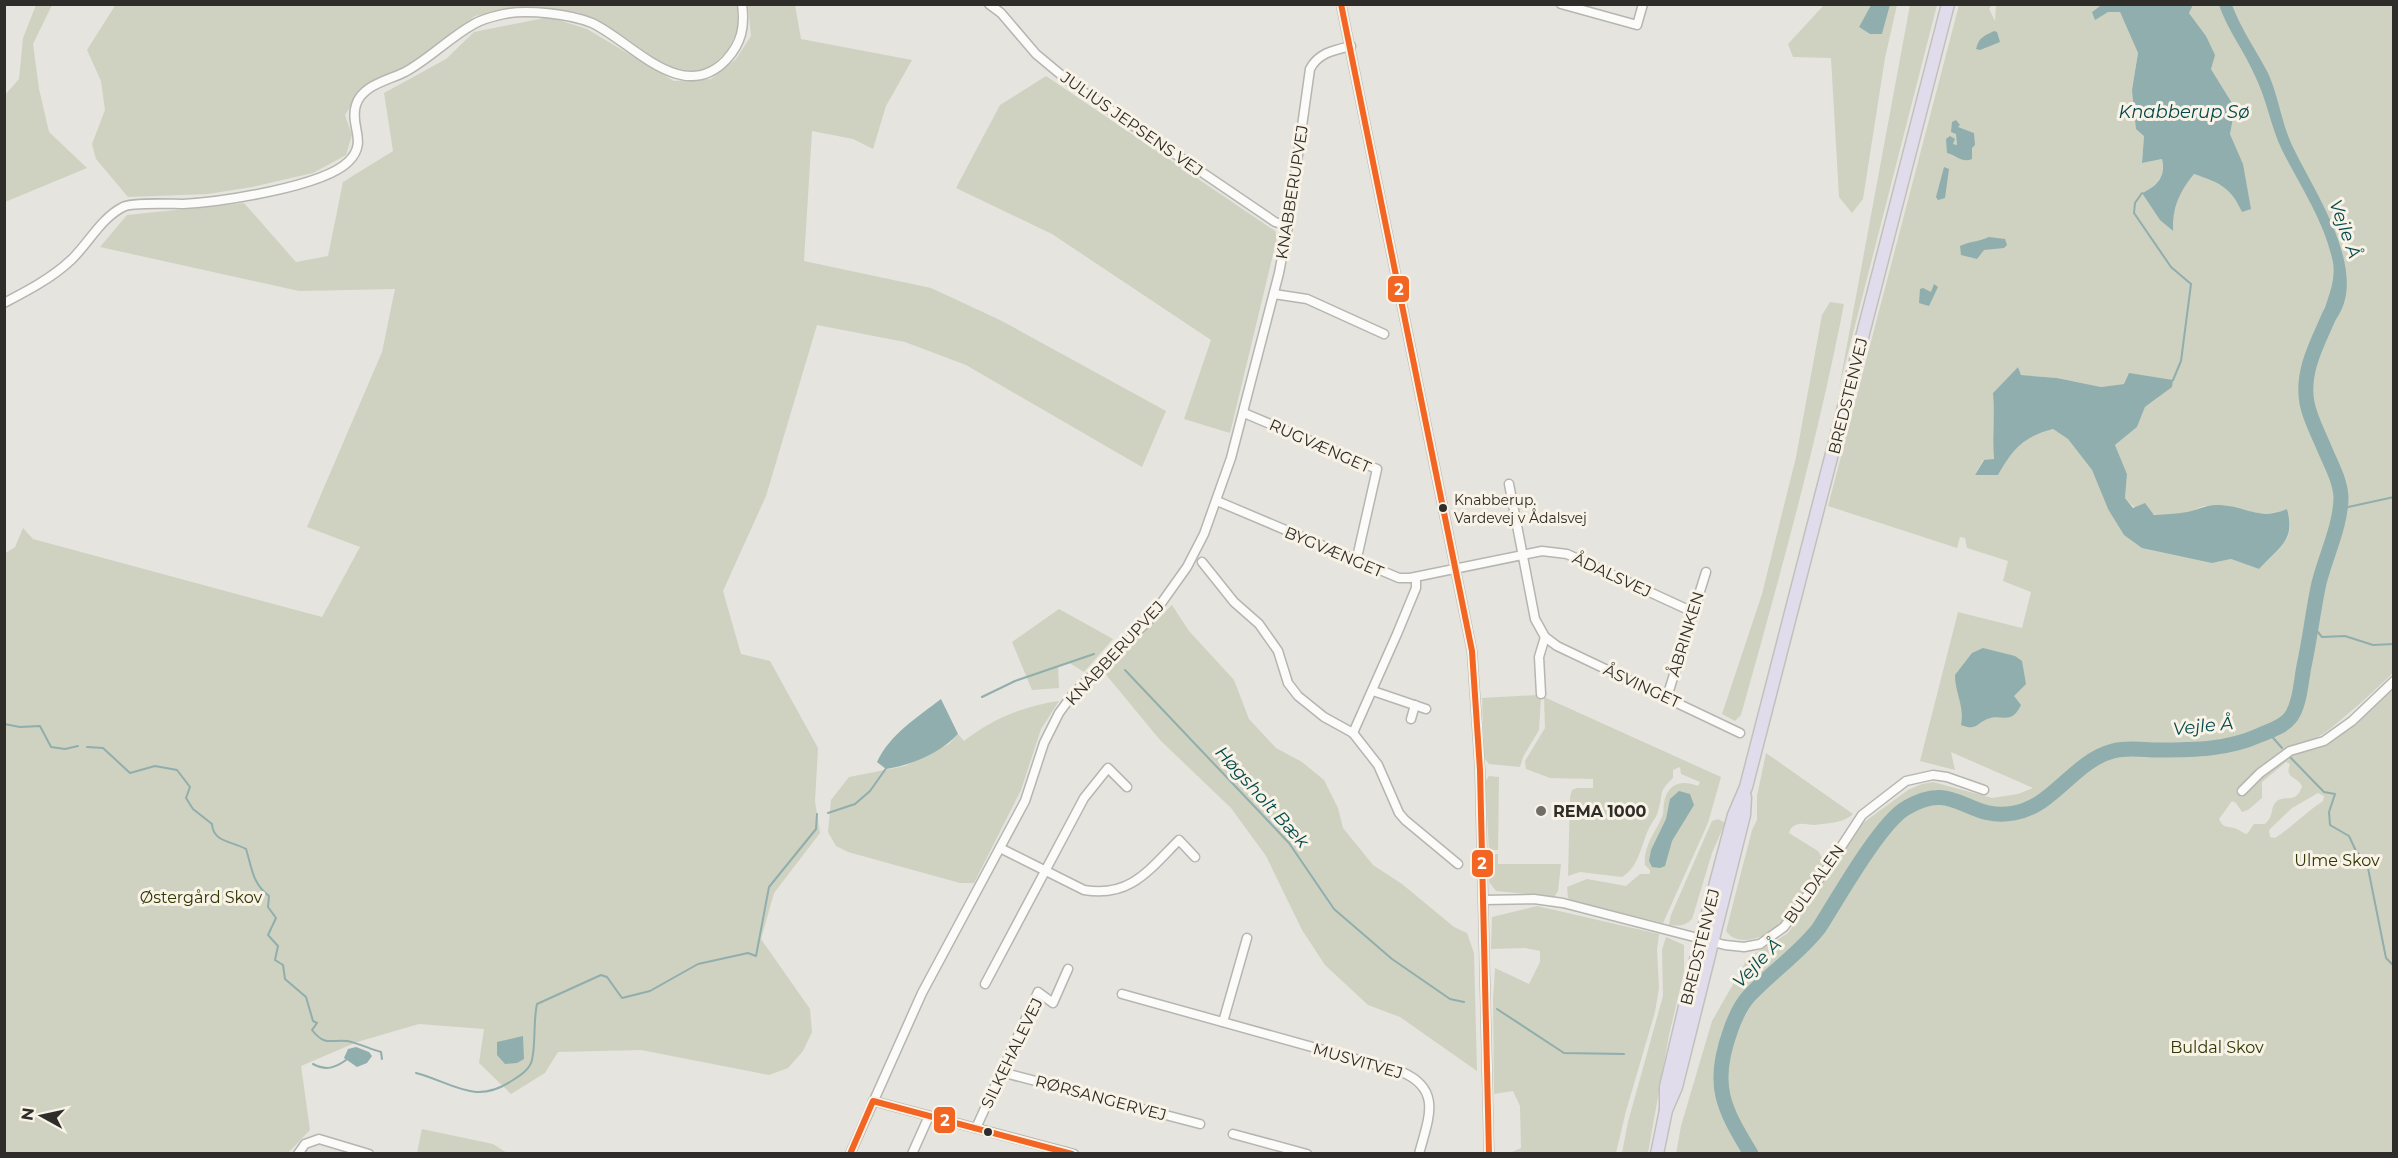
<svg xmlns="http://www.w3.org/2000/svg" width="2398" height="1158" font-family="Montserrat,sans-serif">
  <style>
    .green { fill: #cfd2c0; fill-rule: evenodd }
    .water { fill: #90aead }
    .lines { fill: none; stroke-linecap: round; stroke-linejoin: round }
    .stream { stroke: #90aead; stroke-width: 2 }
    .river { stroke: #90aead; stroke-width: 15 }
    .minor-casing { stroke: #b6b5b0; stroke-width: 11 }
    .highway-casing { stroke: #c1c0bc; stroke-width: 15 }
    .minor { stroke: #fbfbfa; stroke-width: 8 }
    .highway { stroke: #e0dceb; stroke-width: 12 }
    .bus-1-casing { stroke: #f8f2e7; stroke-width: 10 }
    .bus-1 { stroke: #f26522; stroke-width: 6 }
    .bus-dot { fill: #2f2d29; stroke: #f8f2e7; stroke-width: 2 }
    .poi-dot { fill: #6f6d68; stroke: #f8f2e7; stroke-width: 2 }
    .labels { text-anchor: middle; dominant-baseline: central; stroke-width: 6; stroke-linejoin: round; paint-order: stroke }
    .bus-label { font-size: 14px; fill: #2f2d29; stroke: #f8f2e7; text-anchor: start }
    .street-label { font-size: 16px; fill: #2f2d29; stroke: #f8f2e7 }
    .poi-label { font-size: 16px; font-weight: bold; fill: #2f2d29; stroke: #f8f2e7; text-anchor: start }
    .park-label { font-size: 16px; fill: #2e3700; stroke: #f8f2e7 }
    .water-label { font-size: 18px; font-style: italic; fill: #00494b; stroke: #f8f2e7 }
    .line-badge { stroke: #f8f2e7; stroke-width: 2 }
    .badge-label { font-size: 16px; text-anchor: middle; font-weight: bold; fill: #fff }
  </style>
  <rect width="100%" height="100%" fill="#e6e4de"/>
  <g class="green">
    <polygon points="116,4 737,4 738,29 728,50 705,72 685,70 660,64 578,12 517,8 475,16 405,68 362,88 345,115 352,135 346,155 313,173 252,187 208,194 128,197 96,159 92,144 105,110 101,81 87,50"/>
    <polygon points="36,5 52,5 33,44 39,89 49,132 87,168 5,202 5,95 19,79 23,38"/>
    <polygon points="748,5 795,5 801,39 912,60 886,106 873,149 853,139 812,131 804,261 931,288 1000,320 1166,411 1142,467 966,365 905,342 817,325 766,496 723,591 741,654 770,661 818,748 815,801 820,833 774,893 761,939 810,1009 812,1032 803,1051 788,1068 769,1075 641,1050 558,1052 545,1073 511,1094 479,1063 484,1029 419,1024 357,1042 301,1066 310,1130 288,1153 5,1153 4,554 15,547 23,528 33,539 322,617 360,547 307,527 382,352 395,289 299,291 100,247 127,215 244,203 296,262 328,256 343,182 393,151 384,93 446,59 474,32 549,17 587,29 674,81 711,79 736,59 751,36"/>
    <polygon points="1824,5 1871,5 1859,27 1870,34 1882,34 1890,5 1897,5 1885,58 1863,199 1852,213 1839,197 1831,58 1793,57 1788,44"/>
    <polygon points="1910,5 1937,5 1839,388"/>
    <path d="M1959 5H1992L1989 9 1995 21 1996 5H2103L2092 12H2120L2138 53 2132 90 2144 136 2142 163 2162 159C2165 177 2158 185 2142 193L2172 231C2174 205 2177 194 2194 174 2219 183 2230 186 2242 212L2243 164 2230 134 2235 108 2211 69 2206 36 2189 13 2193 5H2393V673C2373 692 2352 711 2330 729 2318 738 2305 742 2296 753 2343 741 2361 718 2393 686V1153L1676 1154 1681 1126 1712 1021 1748 958 1788 933 1863 823 1908 790 1922 784 1933 782 1992 798 2018 794 2033 788 1951 752 1955 770 1920 761 1958 612 2022 628 2031 592 2003 581 2008 561 1967 548 1965 538 1960 537 1957 548 1828 506ZM1956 120V127L1974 133C1976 146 1967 151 1957 158L1947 153 1953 144 1957 146ZM2018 367 2021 375 2057 378 2101 387 2125 384 2159 397 2145 407 2137 427 2115 445 2127 474 2125 498C2133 507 2140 512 2152 514 2162 516 2179 514 2189 512 2195 511 2200 506 2206 506 2236 504 2259 521 2287 509 2297 541 2279 547 2259 569L2231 559 2212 563 2108 509 2092 470 2068 439 2053 429C2023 437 2013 449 1998 475H1975L1983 460H1994C1992 437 1995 416 1993 393ZM2286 762 2290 764C2284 779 2297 776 2302 786 2296 806 2283 793 2275 803 2270 810 2274 816 2265 824H2254L2247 834C2242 833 2239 829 2234 828 2226 826 2223 828 2219 819L2232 801 2236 803 2242 812 2248 810 2262 798V782ZM2318 793 2324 796 2323 801C2306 812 2292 827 2275 838L2270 837 2269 830 2292 808Z"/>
    <polygon points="1046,76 1275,231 1277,238 1230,433 1184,419 1211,340 1052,234 956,188 1000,105"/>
    <path d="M1830 302 1844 304C1817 443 1779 579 1741 715L1735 721 1722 714 1762 594 1796 457 1822 315Z"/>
    <polygon points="1172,605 1189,631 1234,680 1249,719 1276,748 1302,762 1324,780 1338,808 1343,828 1373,865 1402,884 1454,927 1467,933 1474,953 1477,1071 1400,1017 1368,1005 1325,965 1302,930 1266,856 1231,808 1160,740 1103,671"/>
    <polygon points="1059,609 1113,639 1084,672 1068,662 1058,666 1059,688 1032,690 1012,642"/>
    <polygon points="1537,695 1541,696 1539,730 1523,757 1520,767 1489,764 1484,758 1482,698"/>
    <path d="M1544 697 1721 777 1708 823 1663 923 1573 901 1568 898 1567 887 1587 879 1626 886 1640 874H1650V870L1645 865C1643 846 1655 833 1662 817 1664 813 1663 808 1664 803 1667 784 1681 779 1698 786L1700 782 1681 774 1680 767 1673 770V778C1657 793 1664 793 1658 811 1657 817 1652 822 1649 828 1641 845 1639 867 1622 877L1580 872 1568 876 1570 797 1572 790 1577 788H1593V779L1550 778 1526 769 1525 761 1545 728Z"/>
    <path d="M1059 701 1041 729 1021 790 974 883H960L848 852 836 846 828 832 831 800 849 777 905 766 949 744 958 734 964 741C992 719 1023 706 1059 701Z"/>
    <path d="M1766 753 1853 814C1844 823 1828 823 1815 825 1805 825 1800 821 1791 828L1789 833 1818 851 1824 861C1814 881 1796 908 1781 924 1768 936 1738 949 1726 931L1752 830 1757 820V796Z"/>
    <polygon points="1489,776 1499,777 1498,850 1489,850 1485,782"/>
    <path d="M1718 819 1725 823 1712 853 1692 919C1685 926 1679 926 1669 925L1671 915 1712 821Z"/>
    <polygon points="1491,854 1498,854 1498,864 1561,864 1558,891 1554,897 1496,891 1489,882"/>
    <polygon points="1537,906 1659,934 1657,950 1659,988 1655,1012 1626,1111 1616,1153 1510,1153 1521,1148 1520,1106 1513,1091 1494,1094 1493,999 1495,968 1529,984 1540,962 1540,951 1525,948 1491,949 1492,917"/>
    <polygon points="1666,937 1684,945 1684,972 1669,1035 1648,1153 1622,1153 1628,1122 1663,996 1662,950"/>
    <polygon points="422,1129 493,1144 507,1153 417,1153"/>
  </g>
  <g class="water">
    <path d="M2103 4 2193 5 2189 13 2206 36 2215 55 2211 69 2235 108 2230 134 2243 164 2251 209 2242 212C2230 186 2219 183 2194 174 2179 192 2172 208 2173 231L2160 220 2142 193C2157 186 2166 177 2162 159L2142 163 2144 136 2136 129 2132 90 2138 53 2120 12H2108L2095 20 2092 12Z"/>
    <polygon points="1871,5 1890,5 1882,34 1870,34 1859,27"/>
    <path d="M2219 5H2232C2241 29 2256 50 2268 73 2278 95 2281 120 2291 143 2313 192 2384 288 2322 333 2317 312 2340 287 2332 258 2323 219 2300 186 2282 150 2271 127 2267 101 2256 78 2245 52 2228 31 2219 5Z"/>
    <path d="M1994 31 1997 32 2000 42 1980 50 1976 49C1979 37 1984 36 1994 31Z"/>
    <path d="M1956 120 1960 125 1958 127 1974 133 1975 145 1972 148V159C1963 163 1956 156 1947 153L1946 139 1950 136 1955 139 1953 144 1957 145 1956 134 1951 132 1952 122Z"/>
    <polygon points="1944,167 1949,169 1945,198 1938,200 1936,197"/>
    <path d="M1989 237 2005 239 2007 245 2004 248 1984 250 1977 259 1961 255 1960 246C1970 241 1979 242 1989 237Z"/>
    <polygon points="1934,284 1938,287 1929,306 1919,303 1920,289 1923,288 1931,292"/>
    <path d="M2018 367 2021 375 2057 378 2101 387 2124 384 2129 373 2173 380 2172 387 2145 407 2137 427 2115 445 2127 474 2125 498 2133 508 2145 503 2154 515C2165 514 2176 514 2187 512 2198 510 2207 504 2219 505 2247 506 2258 521 2287 509 2296 541 2279 547 2259 569L2231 559 2212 563 2142 548 2124 535 2108 509 2092 470 2068 439 2053 429C2023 437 2013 449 1998 475H1975L1984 460 1994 459C1992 437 1995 416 1993 393Z"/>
    <path d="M1983 648 2015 656 2022 661 2026 684 2014 696 2021 705C2011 726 2002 713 1987 719 1976 724 1976 731 1961 725 1965 707 1955 693 1955 675L1972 653Z"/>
    <path d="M941 699 958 734C940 753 912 765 886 769L877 762C890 734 918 717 941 699Z"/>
    <polygon points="1679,791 1690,794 1694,805 1672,841 1665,866 1660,868 1652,867 1649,861 1651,850 1666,819 1670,799"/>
    <polygon points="523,1036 524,1059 517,1063 505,1064 497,1055 497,1042"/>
    <polygon points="356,1047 369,1052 372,1056 367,1063 357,1067 344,1058 348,1049"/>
  </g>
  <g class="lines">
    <g class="stream">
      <polyline points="2142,193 2135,203 2134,213 2171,267 2191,284 2181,361 2173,380"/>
      <polyline points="2339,509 2394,497"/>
      <polyline points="2312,625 2322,637 2345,636 2373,645 2394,644"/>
      <polyline points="1125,670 1289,843 1334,909 1392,959 1450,999 1464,1002"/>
      <polyline points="982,697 1015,681 1094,654"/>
      <polyline points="4,724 20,727 40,726 51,747 65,749 78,746"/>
      <polyline points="2268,732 2282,748"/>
      <path d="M87 747 103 748 130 773 155 766 177 770 190 787 186 798 193 809 212 824C213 842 231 841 246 849 252 868 252 883 269 896L268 907 276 918 268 935 278 946 275 960 283 965 285 979 306 997 313 1021 317 1023 312 1030C325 1047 332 1039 347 1041 358 1043 370 1049 381 1052L382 1059"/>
      <polyline points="2289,756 2324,792 2335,794 2329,812 2330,825 2349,836 2356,851 2367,863 2386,958 2394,966"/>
      <polyline points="828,813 855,804 870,791 887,767"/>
      <polyline points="1497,1009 1564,1053 1624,1054"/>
      <path d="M313 1064C326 1071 335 1068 346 1060"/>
      <path d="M416 1073C454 1083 475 1106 513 1080 521 1075 530 1069 532 1060 536 1042 533 1022 537 1004L601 975 607 977 622 998 650 991 698 964 748 953 756 956 769 887 816 829 817 814"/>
    </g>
    <path class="river" d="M1751 1154C1723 1108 1711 1085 1730 1032 1734 1020 1740 1006 1749 996 1771 972 1799 954 1819 928 1837 900 1880 823 1906 808 1955 778 1967 822 2014 813 2054 806 2074 761 2113 751 2127 747 2144 750 2158 750 2193 750 2227 750 2260 735 2269 731 2283 727 2290 718 2300 706 2301 681 2304 666 2310 639 2313 610 2319 583 2326 555 2341 525 2341 497 2340 480 2331 464 2325 450 2319 435 2310 419 2307 403 2301 371 2318 342 2330 314"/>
    <defs>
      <g id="minor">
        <polyline points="989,4 1001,13 1036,54 1072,84 1275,222 1288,226"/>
        <polyline points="1341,4 1472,651 1480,770 1489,1154"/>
        <polyline points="1561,4 1637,25 1643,4"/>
        <polyline points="1274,294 1307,299 1384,334"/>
        <path d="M4 303C27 291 52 278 71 260 88 244 101 218 123 207 131 202 171 204 183 204 220 202 322 187 348 162 369 142 349 126 356 105 362 85 389 80 405 72 429 59 449 38 474 24 482 19 495 16 504 14 527 9 570 14 592 23 631 41 682 106 726 60 742 43 745 26 742 4"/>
        <polyline points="1244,413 1377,469 1356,562"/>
        <polyline points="1509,484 1535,619 1545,637 1557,646 1740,733"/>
        <polyline points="1217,501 1399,578 1410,578 1542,551 1567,554 1693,612"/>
        <polyline points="1202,562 1234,602 1259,624 1278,651 1288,683 1298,696 1324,717 1353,733 1378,765 1399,813 1405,820 1458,864"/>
        <polyline points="1373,691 1426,709"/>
        <polyline points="1541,694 1539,657 1545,637"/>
        <polyline points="1667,697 1706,572"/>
        <polyline points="1411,719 1415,705"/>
        <polyline points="1353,733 1397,634 1416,588 1416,577"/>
        <polyline points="2242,791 2260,773 2290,751 2324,741 2352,721 2394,681"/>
        <path d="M1000 848 1084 890C1130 898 1149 870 1179 840L1195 857"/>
        <polyline points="1484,900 1534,899 1563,903 1725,945 1744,947 1760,944 1784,927 1828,867 1862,815 1906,781 1933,775 1947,777 1984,790"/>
        <polyline points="985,984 1084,798 1108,768 1127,787"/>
        <path d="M1122 994 1402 1072C1443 1090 1428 1119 1419 1154"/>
        <polyline points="1223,1022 1247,938"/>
        <polyline points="1001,1072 1200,1124"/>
        <polyline points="873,1101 1074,1154"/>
        <polyline points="976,1128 1038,992 1053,1003 1068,969"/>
        <polyline points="1233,1134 1307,1154"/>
        <polyline points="298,1154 305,1144 319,1139 369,1154"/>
        <path d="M850 1154 922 993 1025 801 1044 743 1059 713 1073 694 1150 619 1187 567 1204 534 1231 458 1279 273 1288 226 1310 69C1318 53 1334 50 1351 46"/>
        <polyline points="912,1154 929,1116"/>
      </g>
      <g id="highway">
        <polyline points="1666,1110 1666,1087 1701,939 1734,815 1746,787 1948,4"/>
        <polyline points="1657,1154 1666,1110 1676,1087 1744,815 1745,797"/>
      </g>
    </defs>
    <use href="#minor" class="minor-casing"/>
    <use href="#highway" class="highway-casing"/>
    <use href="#minor" class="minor"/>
    <use href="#highway" class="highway"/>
    <defs>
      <g id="bus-1">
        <polyline points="1341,4 1472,651 1480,770 1489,1154"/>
        <polyline points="850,1154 873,1101 1072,1154"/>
      </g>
    </defs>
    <use href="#bus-1" class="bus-1-casing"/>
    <use href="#bus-1" class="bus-1"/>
  </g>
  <g class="bus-dot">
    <circle cx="1443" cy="508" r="5"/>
    <circle cx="988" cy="1132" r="5"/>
  </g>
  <circle class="poi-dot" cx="1541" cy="811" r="6"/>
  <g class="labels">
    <g class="bus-label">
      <text x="1454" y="500">Knabberup,<tspan x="1454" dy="18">Vardevej v Ådalsvej</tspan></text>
    </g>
    <g class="street-label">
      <text transform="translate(1132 124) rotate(35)">JULIUS JEPSENS VEJ</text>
      <text transform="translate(1292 192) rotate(-81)">KNABBERUPVEJ</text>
      <text transform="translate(1848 396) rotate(-76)">BREDSTENVEJ</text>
      <text transform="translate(1320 446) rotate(24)">RUGVÆNGET</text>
      <text transform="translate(1334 552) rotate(23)">BYGVÆNGET</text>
      <text transform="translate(1612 575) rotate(25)">ÅDALSVEJ</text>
      <text transform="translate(1686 634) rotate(-73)">ÅBRINKEN</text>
      <text transform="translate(1115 653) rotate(-47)">KNABBERUPVEJ</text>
      <text transform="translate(1642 686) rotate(25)">ÅSVINGET</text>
      <text transform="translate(1814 884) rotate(-55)">BULDALEN</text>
      <text transform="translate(1700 947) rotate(-76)">BREDSTENVEJ</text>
      <text transform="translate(1012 1053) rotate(-64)">SILKEHALEVEJ</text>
      <text transform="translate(1358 1061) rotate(16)">MUSVITVEJ</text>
      <text transform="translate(1101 1098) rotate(15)">RØRSANGERVEJ</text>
    </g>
    <g class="poi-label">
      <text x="1553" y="811">REMA 1000</text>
    </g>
    <g class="park-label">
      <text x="2337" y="860">Ulme Skov</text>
      <text x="201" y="897">Østergård Skov</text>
      <text x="2217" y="1047">Buldal Skov</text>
    </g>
    <g class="water-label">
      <text x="2184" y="112">Knabberup Sø</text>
      <text transform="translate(2345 229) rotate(70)">Vejle Å</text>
      <text transform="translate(2203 726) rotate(-6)">Vejle Å</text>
      <text transform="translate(1262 797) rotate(48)">Høgsholt Bæk</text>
      <text transform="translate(1757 963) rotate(-46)">Vejle Å</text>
    </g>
  </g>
  <g class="line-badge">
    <rect x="1387" y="275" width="23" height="28" rx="6" fill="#f26522"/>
    <rect x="1471" y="849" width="23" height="29" rx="6" fill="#f26522"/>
    <rect x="933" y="1106" width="23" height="28" rx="6" fill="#f26522"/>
  </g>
  <g class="badge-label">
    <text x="1399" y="295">2</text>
    <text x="1482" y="869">2</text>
    <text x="945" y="1126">2</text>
  </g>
  <rect width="2398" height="1158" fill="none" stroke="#2f2d29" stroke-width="12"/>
  <g transform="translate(42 1116) rotate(278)" stroke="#f8f2e7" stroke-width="4.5" paint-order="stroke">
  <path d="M0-4.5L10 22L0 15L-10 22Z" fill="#2f2d29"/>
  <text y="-9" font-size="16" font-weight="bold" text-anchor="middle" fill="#2f2d29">N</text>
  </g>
</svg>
